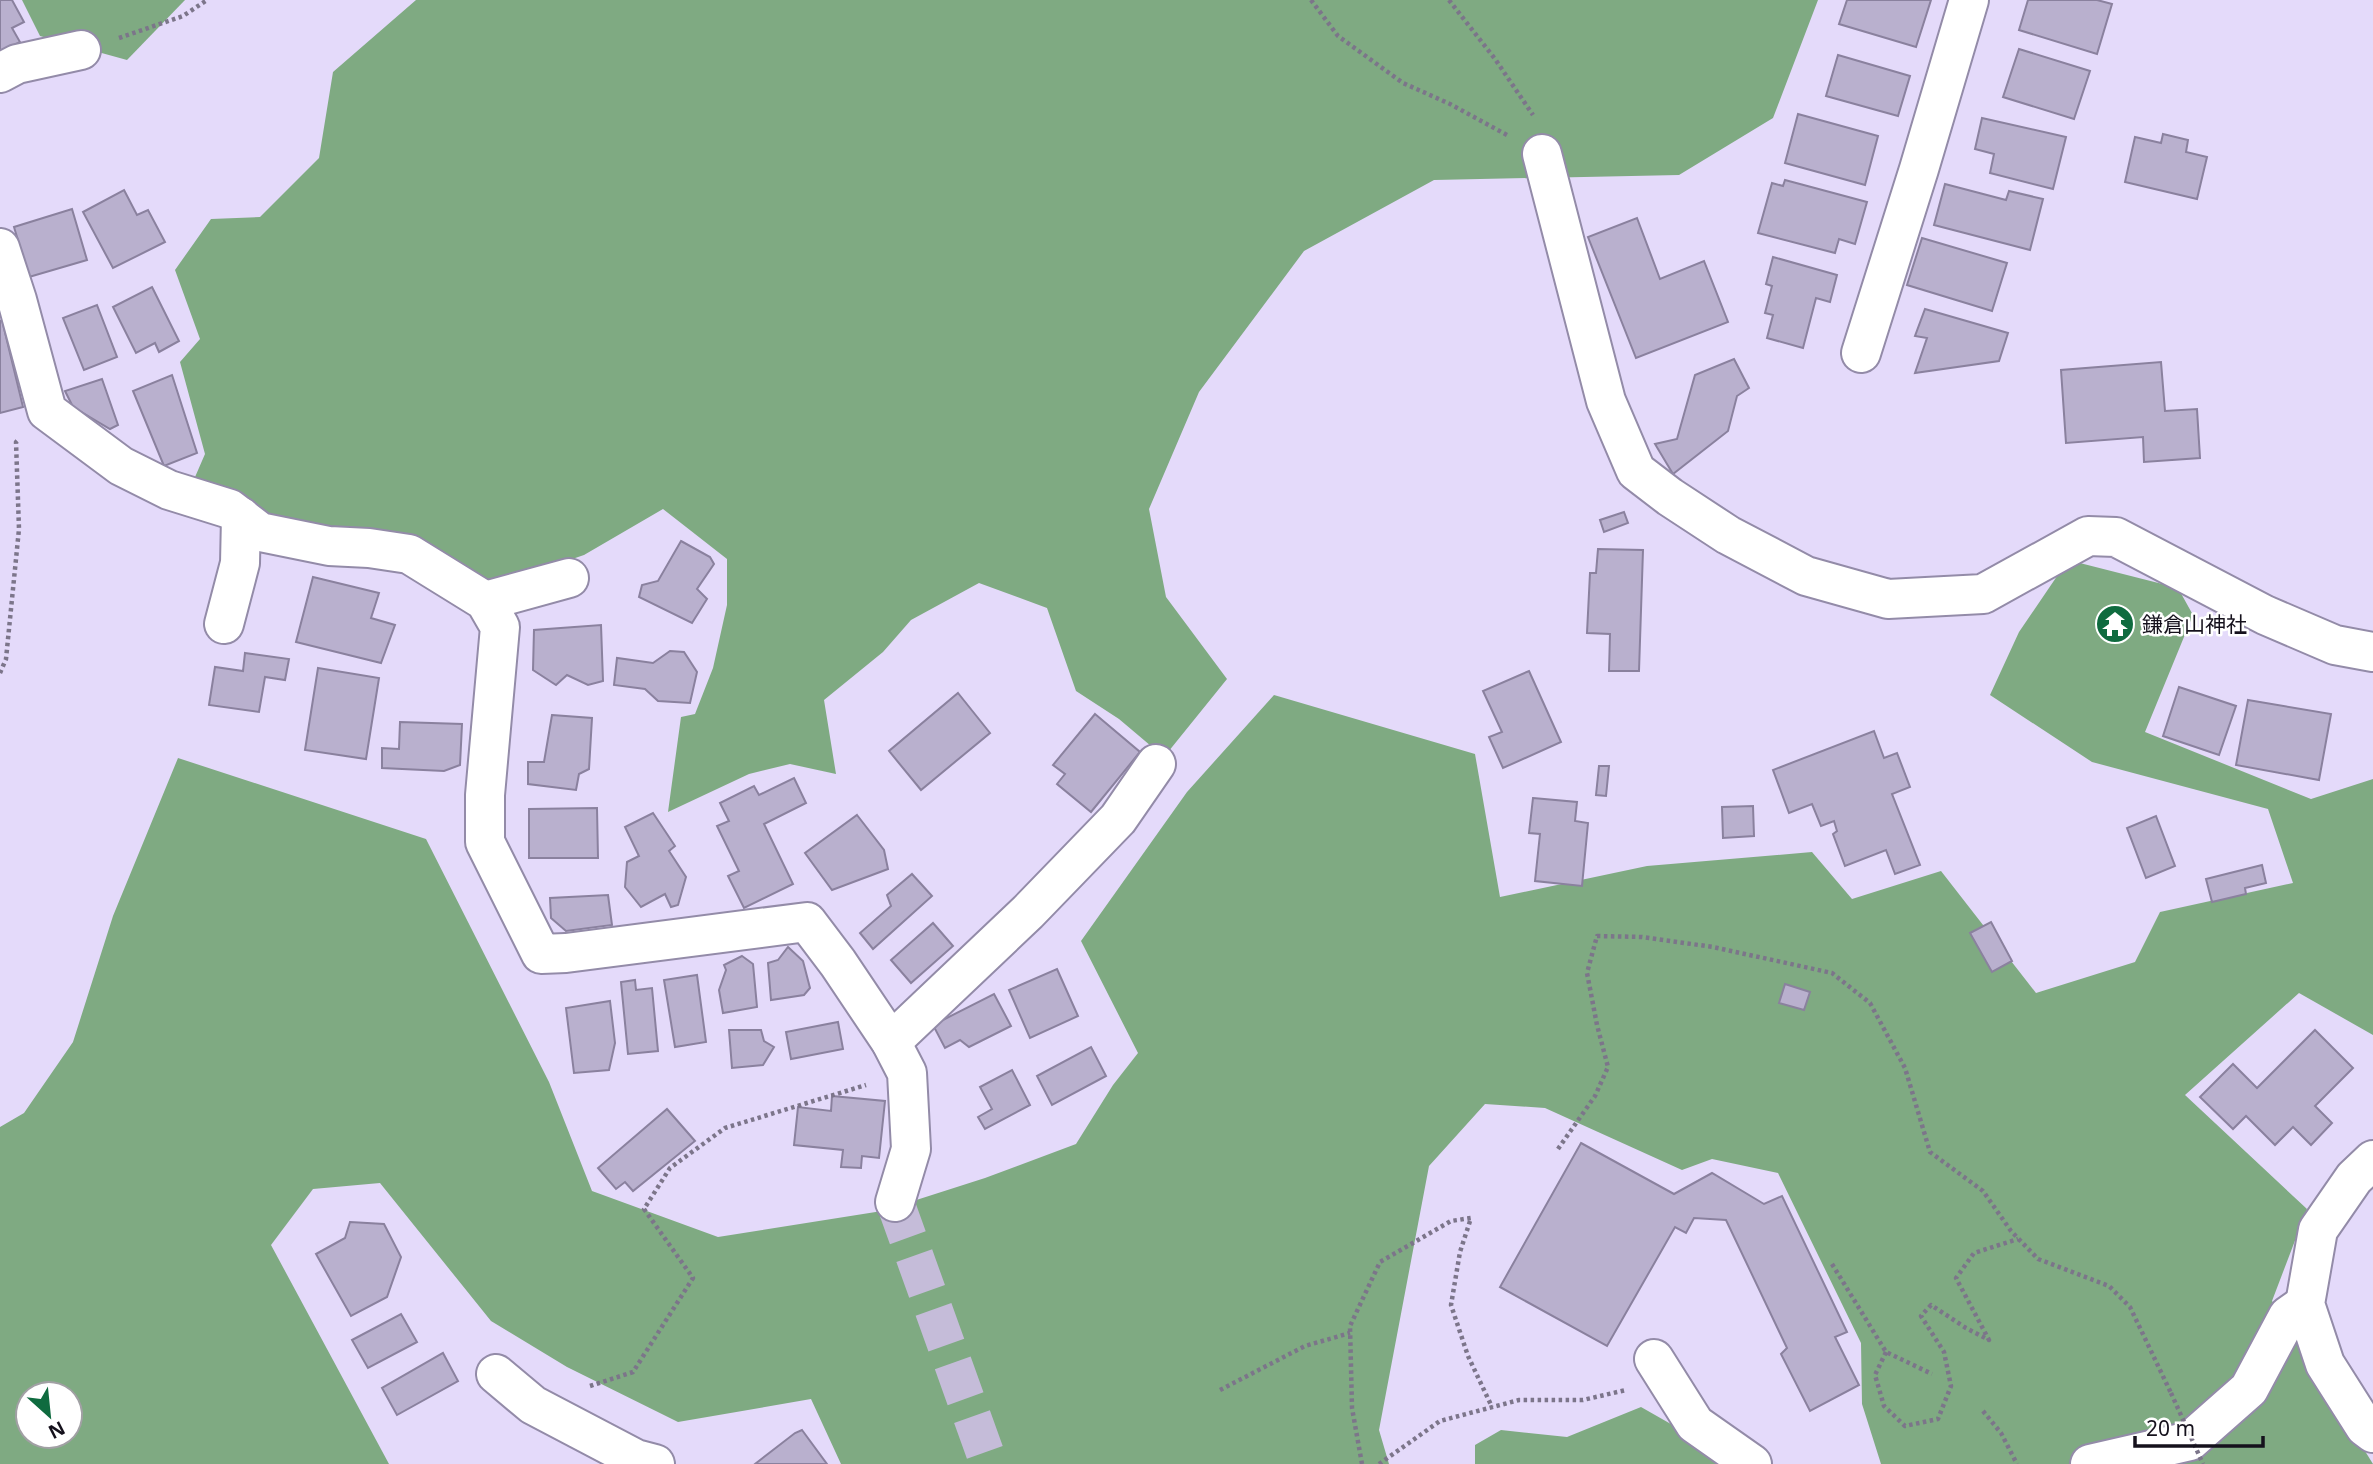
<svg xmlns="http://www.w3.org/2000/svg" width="2373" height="1464" font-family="'Noto Sans','Noto Sans JP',sans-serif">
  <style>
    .forest { fill: #7faa82; fill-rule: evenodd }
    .building { fill: #b9b0ce; stroke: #8a819e; stroke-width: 2 }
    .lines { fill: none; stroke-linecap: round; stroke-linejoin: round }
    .minor-tunnel { stroke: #c5bcd9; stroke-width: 38; stroke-dasharray: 38 19; stroke-linecap: butt }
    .minor-casing { stroke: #938ba8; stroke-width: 42 }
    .path { stroke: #7c758a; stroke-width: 4.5; stroke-dasharray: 3.5 3.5; stroke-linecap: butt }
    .minor { stroke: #fff; stroke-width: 38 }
    .path-bridge { stroke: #7c758a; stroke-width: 4.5; stroke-dasharray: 3.5 3.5; stroke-linecap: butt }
    .labels { text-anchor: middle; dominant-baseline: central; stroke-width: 5; stroke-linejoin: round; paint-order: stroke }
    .poi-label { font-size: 21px; fill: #15111c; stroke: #fff; text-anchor: start }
  </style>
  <rect width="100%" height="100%" fill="#e4dafa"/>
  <g class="forest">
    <polygon points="22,0 185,0 127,60 40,36"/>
    <polygon points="416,0 1818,0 1773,118 1679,175 1434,180 1304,251 1199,392 1149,509 1166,597 1227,679 1164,757 1119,719 1076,691 1047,608 979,583 911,620 883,652 824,700 836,774 790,764 749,774 668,812 681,717 695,714 713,668 727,605 727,559 663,509 584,555 540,570 503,576 475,586 301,532 192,484 205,454 180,362 200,339 175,270 211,219 260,217 319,158 333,72"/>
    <path d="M2068 560 2178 588 2193 615 2145 732 2311 799 2373 779V1035L2299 993 2185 1095 2307 1209 2272 1301 2373 1464H1881L1862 1404 1861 1343 1778 1173 1712 1159 1682 1170 1545 1108 1485 1104 1429 1166 1379 1430 1389 1464H841L811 1399 678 1422 567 1367 491 1321 380 1183 313 1189 271 1245 389 1464H0V1127L24 1113 73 1042 113 916 178 758 426 839 549 1082 592 1191 718 1237 882 1211 985 1178 1076 1144 1113 1085 1138 1053 1081 941 1187 792 1274 695 1475 754 1500 897 1647 866 1812 852 1852 899 1941 871 2036 993 2135 962 2160 912 2293 883 2268 809 2092 762 1990 695 2019 632ZM28 1394H70V1436H28Z"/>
    <polygon points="1641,1407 1741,1464 1475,1464 1475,1445 1501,1430 1567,1437"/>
  </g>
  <g class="building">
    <polygon points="0,0 12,0 24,22 12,28 20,42 0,53"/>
    <polygon points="1847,0 1931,0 1916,47 1839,24"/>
    <polygon points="2028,0 2097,0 2112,4 2097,54 2019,30"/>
    <polygon points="2019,49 2090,71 2074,119 2003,97"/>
    <polygon points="1838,55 1910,76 1898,116 1826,96"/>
    <polygon points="1798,114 1878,136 1865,185 1785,163"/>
    <polygon points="1982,118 2066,137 2053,189 1990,173 1994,154 1975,149"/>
    <polygon points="2163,134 2188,140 2186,152 2207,157 2197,199 2125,182 2135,137 2161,143"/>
    <polygon points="1785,180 1867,202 1855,244 1839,239 1835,253 1758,233 1772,183 1783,186"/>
    <polygon points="1945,184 2006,200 2009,191 2043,199 2030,250 1934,225"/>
    <polygon points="124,190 137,215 148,210 165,242 113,268 83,212"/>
    <polygon points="72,209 87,260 29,277 14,227"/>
    <polygon points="1637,218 1660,279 1704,261 1728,322 1636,358 1588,237"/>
    <polygon points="1922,238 2007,263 1992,311 1907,285"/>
    <polygon points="1773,257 1837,275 1830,302 1816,298 1803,348 1767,338 1773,315 1765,313 1772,286 1766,284"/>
    <polygon points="152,287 179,341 159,352 155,343 136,353 113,307"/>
    <polygon points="97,305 117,357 84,370 63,318"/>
    <polygon points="1925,309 2008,333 1999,361 1915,373 1927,338 1915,336"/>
    <polygon points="2,320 23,407 0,413 0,321"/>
    <polygon points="1734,359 1749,388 1737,396 1728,431 1673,474 1655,444 1677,439 1695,375"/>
    <polygon points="2161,362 2165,411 2197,409 2200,458 2144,462 2143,437 2066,443 2061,370"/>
    <polygon points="172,375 197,453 164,466 133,391"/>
    <polygon points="102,379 118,425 110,429 73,407 65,391"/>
    <polygon points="1624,512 1628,523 1604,532 1600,520"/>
    <polygon points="681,541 710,557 714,564 697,589 707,599 692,623 639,597 642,585 658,581"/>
    <polygon points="1598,549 1643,550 1639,671 1609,671 1610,634 1587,633 1590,573 1596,573"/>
    <polygon points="313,577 379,593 371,618 395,625 381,663 296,642"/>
    <polygon points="601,625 603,681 588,685 567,675 556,685 533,670 534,630"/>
    <polygon points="670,651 684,652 697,672 690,703 658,701 645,689 614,685 617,658 653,663"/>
    <polygon points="245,653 289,659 285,680 265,677 259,712 209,705 215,667 243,671"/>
    <polygon points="318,668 379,678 366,759 305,750"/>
    <polygon points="1529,671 1561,742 1503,768 1489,737 1502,732 1483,691"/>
    <polygon points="2179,687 2236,706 2219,755 2163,736"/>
    <polygon points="958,693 990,733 921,790 889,751"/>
    <polygon points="2248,700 2331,714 2319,780 2236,765"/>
    <polygon points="1095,714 1140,752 1091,812 1057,784 1065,774 1053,765"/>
    <polygon points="552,715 592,718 589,769 579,774 576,790 528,784 528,762 544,762"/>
    <polygon points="400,722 462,724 460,765 444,771 382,768 382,748 399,749"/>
    <polygon points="1874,731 1884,758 1897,753 1910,787 1892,794 1920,865 1895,874 1886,850 1845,866 1833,834 1837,831 1834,821 1821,826 1812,804 1789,813 1773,770"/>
    <polygon points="1599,766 1609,766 1606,796 1596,795"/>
    <polygon points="794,778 806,803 764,824 793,884 744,908 728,876 739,871 717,826 729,821 720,803 754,786 759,795"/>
    <polygon points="1533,798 1577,802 1575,821 1588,823 1582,886 1535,881 1540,834 1529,833"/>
    <polygon points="1753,806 1754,836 1723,838 1722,807"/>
    <polygon points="597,808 598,858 529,858 529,809"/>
    <polygon points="653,813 675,846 669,851 686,877 678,905 671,907 665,894 641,907 625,887 627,862 639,856 625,827"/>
    <polygon points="857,815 884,850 888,869 832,890 805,853"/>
    <polygon points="2156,816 2175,866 2146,878 2127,828"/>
    <polygon points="2262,865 2266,883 2245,888 2246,894 2212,902 2206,879"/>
    <polygon points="912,874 932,896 873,949 860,933 891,906 887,895"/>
    <polygon points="608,895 612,925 566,931 551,918 550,898"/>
    <polygon points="1991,922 2012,961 1992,972 1970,933"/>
    <polygon points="933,923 953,946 911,983 891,960"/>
    <polygon points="788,947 803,961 810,988 804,995 771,1000 768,963 778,960"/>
    <polygon points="742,956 753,964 757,1007 723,1013 719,990 726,970 724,965"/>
    <polygon points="1057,969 1078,1016 1030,1038 1009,990"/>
    <polygon points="697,975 706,1042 675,1047 664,980"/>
    <polygon points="635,980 636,990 652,988 658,1051 628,1054 621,982"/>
    <polygon points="1785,984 1810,992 1804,1010 1779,1003"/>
    <polygon points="994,994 1011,1026 969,1047 960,1040 945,1048 933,1025"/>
    <polygon points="610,1001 615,1043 609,1070 574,1073 566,1008"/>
    <polygon points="838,1022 843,1049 791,1059 786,1032"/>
    <polygon points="729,1030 761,1030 764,1041 774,1047 763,1065 732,1068"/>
    <polygon points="2315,1030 2353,1068 2315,1106 2332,1123 2311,1145 2293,1127 2275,1145 2246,1116 2233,1129 2200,1097 2233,1064 2257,1088"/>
    <polygon points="1091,1047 1106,1076 1052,1105 1037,1076"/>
    <polygon points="1012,1070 1030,1105 985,1129 978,1117 992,1109 980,1087"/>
    <polygon points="832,1096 885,1101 879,1158 862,1156 861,1168 841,1167 843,1150 794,1145 798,1107 831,1111"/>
    <polygon points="667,1109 695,1141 633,1191 625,1182 616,1189 598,1168"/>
    <polygon points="1581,1143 1674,1194 1712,1173 1764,1204 1782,1196 1847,1332 1835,1337 1859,1385 1810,1411 1781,1354 1787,1348 1726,1220 1694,1218 1686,1233 1675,1227 1607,1346 1500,1287"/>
    <polygon points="350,1222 384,1224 401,1257 387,1297 351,1316 316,1254 345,1238"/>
    <polygon points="401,1314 417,1342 368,1368 352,1340"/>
    <polygon points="443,1353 458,1381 397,1415 382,1388"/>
    <polygon points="802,1430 827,1464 755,1464 795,1433"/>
  </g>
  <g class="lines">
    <polyline class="minor-tunnel" points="895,1202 989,1464"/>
    <defs>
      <g id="minor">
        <polyline points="0,73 17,64 81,50"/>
        <polyline points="1542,154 1606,401 1636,471 1670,497 1728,535 1806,576 1888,599 1983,594 2088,536 2116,537 2265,615 2335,645 2373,652"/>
        <polyline points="0,248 17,300 47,411 121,466 169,490 230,509 260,532 329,546 369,548 409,554 485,601 500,627 485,795 485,842 541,954 566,953 807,922 838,963 891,1042 907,1073 911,1149 895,1202"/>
        <polyline points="1861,353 1919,169 1969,0"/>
        <polyline points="485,601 569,578"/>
        <polyline points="224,624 240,563 241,517"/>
        <polyline points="891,1042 1028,912 1118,819 1156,764"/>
        <polyline points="2373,1160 2354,1178 2318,1230 2305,1304 2325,1364 2365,1427 2373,1433"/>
        <polyline points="1654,1359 1695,1424 1752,1464"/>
        <polyline points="496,1374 533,1405 636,1459 655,1464"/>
        <polyline points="2090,1464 2190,1441 2249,1389 2288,1316 2305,1304"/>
      </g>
    </defs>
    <use href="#minor" class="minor-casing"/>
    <g class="path">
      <polyline points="1311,0 1338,36 1403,83 1450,104 1507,135"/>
      <polyline points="1449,0 1495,59 1533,115"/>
      <polyline points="119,38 183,16 207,0"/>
      <polyline points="0,673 6,659 19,529 16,442 19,439"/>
      <polyline points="1558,1149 1595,1096 1608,1067 1597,1025 1587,973 1597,936 1642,937 1713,947 1832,973 1870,1003 1905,1068 1930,1152 1983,1191 2011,1231 2038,1259 2109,1286 2130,1307 2171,1393"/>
      <polyline points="1832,1264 1886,1352 1932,1374"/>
      <polyline points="1886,1352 1875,1375 1884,1406 1905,1426 1938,1419 1951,1386 1944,1352 1921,1316 1931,1305 1966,1328 1989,1340 1956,1278 1974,1253 2018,1239"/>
      <polyline points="590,1386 633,1372 693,1278 644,1209 670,1168 725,1128 866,1085"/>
      <polyline points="1220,1390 1305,1346 1350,1333"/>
      <polyline points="1983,1411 2001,1433 2017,1464"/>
      <polyline points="1362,1464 1352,1408 1350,1326 1380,1262 1451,1221 1471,1218 1460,1252 1451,1305 1468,1356 1492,1407"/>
      <polyline points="1379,1464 1440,1421 1519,1400 1583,1400 1626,1390"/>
    </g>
    <use href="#minor" class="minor"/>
    <polyline class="path-bridge" points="2171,1393 2203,1464"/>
  </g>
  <defs>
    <symbol id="temple-disc" viewBox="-11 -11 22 22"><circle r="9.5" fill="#0f6b3f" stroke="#fff"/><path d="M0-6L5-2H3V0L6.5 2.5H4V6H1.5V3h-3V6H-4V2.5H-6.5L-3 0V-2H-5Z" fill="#fff"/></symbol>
  </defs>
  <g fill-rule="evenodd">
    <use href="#temple-disc" x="2093" y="602" width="44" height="44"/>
  </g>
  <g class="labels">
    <g class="poi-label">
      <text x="2142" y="624">鎌倉山神社</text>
    </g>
  </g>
  <g transform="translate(49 1415) rotate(153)"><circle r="33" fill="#ffffff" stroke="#a1a0a4" stroke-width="2"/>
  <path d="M0-5L12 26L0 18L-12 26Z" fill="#0f6b3f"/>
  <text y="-10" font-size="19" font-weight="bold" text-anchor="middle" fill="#15111c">N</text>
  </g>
  <path d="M2135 1436v10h128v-10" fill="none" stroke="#15111c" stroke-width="3.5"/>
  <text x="2146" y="1436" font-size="21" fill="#15111c" stroke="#ffffff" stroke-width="5" paint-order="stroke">20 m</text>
</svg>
